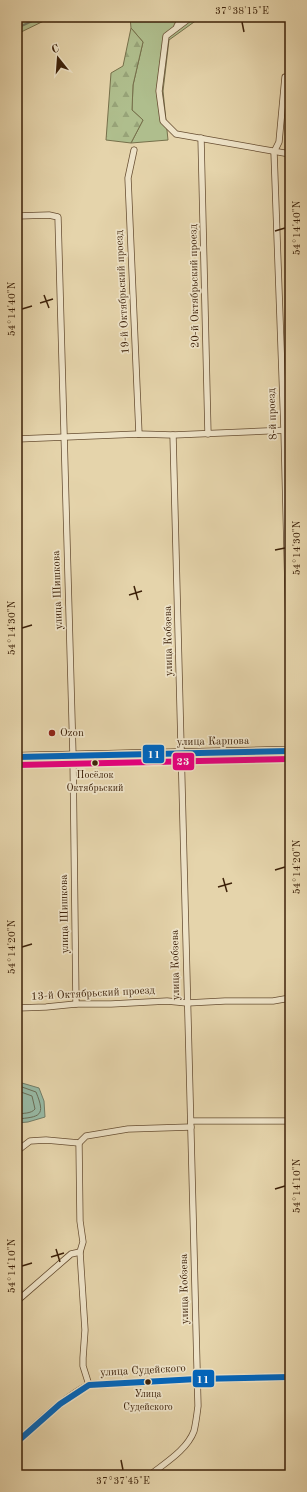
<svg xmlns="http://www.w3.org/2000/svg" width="307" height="1492" font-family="'Old Standard TT',serif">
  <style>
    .green { fill: #afbe8d; stroke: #76704b }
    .forest { fill: url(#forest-firs); stroke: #76704b }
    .water { fill: #97b9a4; stroke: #737c66 }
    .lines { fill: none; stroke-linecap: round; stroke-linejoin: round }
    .shore { stroke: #6a6d56; stroke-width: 1 }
    .stream { stroke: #737c66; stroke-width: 2 }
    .minor-casing { stroke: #674e32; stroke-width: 7 }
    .tertiary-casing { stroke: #674e32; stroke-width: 8 }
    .secondary-casing { stroke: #3d2109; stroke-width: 10 }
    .minor { stroke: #eee3c8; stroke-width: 5.5 }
    .tertiary { stroke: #eee3c8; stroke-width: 7 }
    .secondary { stroke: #eee3c8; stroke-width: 8 }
    .bus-1-casing { stroke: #eee3c8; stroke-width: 9 }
    .bus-2-casing { stroke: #eee3c8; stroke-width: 9 }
    .bus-1 { stroke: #0065bd; stroke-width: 6 }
    .bus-2 { stroke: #e5007d; stroke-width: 6 }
    .ticks { fill: none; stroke: #3d2109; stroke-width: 1.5 }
    .poi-dot { fill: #8f2418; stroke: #eee3c8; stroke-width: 1.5 }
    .bus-dot { fill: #3d2109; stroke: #eee3c8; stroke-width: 1.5 }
    .labels { text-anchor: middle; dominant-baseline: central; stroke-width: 3.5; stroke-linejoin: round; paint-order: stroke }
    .bus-label { font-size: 10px; fill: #3d2109; stroke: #eee3c8 }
    .street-label { font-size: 11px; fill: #3d2109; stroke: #eee3c8 }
    .poi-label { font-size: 11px; fill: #3d2109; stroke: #eee3c8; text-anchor: start }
    .line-badge { stroke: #eee3c8; stroke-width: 1.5 }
    .badge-label { font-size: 11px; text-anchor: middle; font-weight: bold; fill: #fff }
    .neatline { fill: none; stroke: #3d2109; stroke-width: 1.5 }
    .ticks-label { font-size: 10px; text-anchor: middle; fill: #3d2109 }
  </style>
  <defs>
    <pattern id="forest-firs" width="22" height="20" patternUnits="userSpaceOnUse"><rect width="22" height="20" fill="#afbe8d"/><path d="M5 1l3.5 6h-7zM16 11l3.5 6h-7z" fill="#97a378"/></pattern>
  </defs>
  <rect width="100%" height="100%" fill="#e5d4ab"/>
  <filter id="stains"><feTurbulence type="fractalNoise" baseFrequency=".005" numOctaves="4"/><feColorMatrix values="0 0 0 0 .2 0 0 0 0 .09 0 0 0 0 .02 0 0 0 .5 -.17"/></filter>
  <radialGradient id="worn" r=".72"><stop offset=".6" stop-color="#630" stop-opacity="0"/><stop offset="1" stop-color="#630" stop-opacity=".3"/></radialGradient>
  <g class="green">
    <polygon points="17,17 52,17 17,34"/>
    <polygon points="130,17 201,17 169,40 163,91 168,140 131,143 143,120 132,110 133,85 143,42 131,28"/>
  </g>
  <polygon class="forest" points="131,28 143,42 133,85 132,110 143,120 131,143 106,140 111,73 123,66"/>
  <polygon class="water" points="22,1083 39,1088 44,1101 45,1117 28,1122 17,1123 17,1084"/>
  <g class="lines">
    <g class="shore">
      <path d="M17 1088 22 1087 36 1092C46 1116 40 1117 17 1119"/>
      <path d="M17 1093 21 1092 32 1096 35 1109C31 1114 23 1113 17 1114"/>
    </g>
    <polyline class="stream" points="17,28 41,17"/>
    <defs>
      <g id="minor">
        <polyline points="191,17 166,36 159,91 163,121 176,134 290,154"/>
        <polyline points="177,26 182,17"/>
        <polyline points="285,77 279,142 274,152 284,430 290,675"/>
        <polyline points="201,138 208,434"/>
        <polyline points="134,150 128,178 139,434"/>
        <polyline points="17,216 49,215 58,217 73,756 76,1004"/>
        <polyline points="17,439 139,434 173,435 290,430"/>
        <polyline points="17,1008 46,1007 76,1004 111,1004 167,1001 187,1003 225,1001 273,1001 290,998"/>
        <polyline points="191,1121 290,1121"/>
        <polyline points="79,1143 80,1221 83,1242 80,1252 85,1330 83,1358 83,1366 89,1385"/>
        <polyline points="17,1151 30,1141 46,1140 79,1143 86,1136 128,1129 191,1127"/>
        <polyline points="17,1301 71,1254 80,1252"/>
        <path d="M150 1475C165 1463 187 1450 194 1431 196 1423 197 1414 198 1406L173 435"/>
      </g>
      <path id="tertiary" d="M17 1442C40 1422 62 1399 89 1385L197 1379 290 1377"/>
      <polyline id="secondary" points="17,757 290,751"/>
    </defs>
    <use href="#minor" class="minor-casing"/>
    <use href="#tertiary" class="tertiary-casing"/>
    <use href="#secondary" class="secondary-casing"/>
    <use href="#minor" class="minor"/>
    <use href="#tertiary" class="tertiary"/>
    <use href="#secondary" class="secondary"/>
    <defs>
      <g id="bus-1">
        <polyline points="17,757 290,751"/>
        <polyline points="17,1442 60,1404 89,1385 197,1379 290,1377"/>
      </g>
      <polyline id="bus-2" points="17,765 290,759"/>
    </defs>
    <use href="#bus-1" class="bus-1-casing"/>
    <use href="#bus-2" class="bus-2-casing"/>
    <use href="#bus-1" class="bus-1"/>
    <use href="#bus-2" class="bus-2"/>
  </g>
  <path class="ticks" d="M242 22 244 32M275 231 285 228M44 295 49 308M40 303 53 299M22 309 32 306M275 550 285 548M134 586 138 600M129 595 142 591M22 628 32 625M275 870 285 867M223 878 227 892M218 887 232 883M22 947 32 944M275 1189 285 1186M56 1249 60 1262M51 1257 64 1253M22 1266 32 1263M121 1460 123 1470"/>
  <circle class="poi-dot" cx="52" cy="733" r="4"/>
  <g class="bus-dot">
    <circle cx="95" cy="763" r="3.5"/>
    <circle cx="148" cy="1382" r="3.5"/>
  </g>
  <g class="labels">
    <g class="bus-label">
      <text x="95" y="775">Посёлок<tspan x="95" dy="13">Октябрьский</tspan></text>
      <text x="148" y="1394">Улица<tspan x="148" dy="13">Судейского</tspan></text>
    </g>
    <g class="street-label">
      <text transform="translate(195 286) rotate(-91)">20-й Октябрьский проезд</text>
      <text transform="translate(123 292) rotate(-93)">19-й Октябрьский проезд</text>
      <text transform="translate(273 414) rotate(-92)">8-й проезд</text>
      <text transform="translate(58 590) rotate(-92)">улица Шишкова</text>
      <text transform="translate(169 641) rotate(-91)">улица Кобзева</text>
      <text transform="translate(213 742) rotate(-1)">улица Карпова</text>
      <text transform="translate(65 914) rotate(-91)">улица Шишкова</text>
      <text transform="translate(176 965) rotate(-91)">улица Кобзева</text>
      <text transform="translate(93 994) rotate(-3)">13-й Октябрьский проезд</text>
      <text transform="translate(185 1289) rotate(-91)">улица Кобзева</text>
      <text transform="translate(143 1371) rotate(-3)">улица Судейского</text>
    </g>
    <g class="poi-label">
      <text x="60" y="733">Ozon</text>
    </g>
  </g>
  <g class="line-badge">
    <rect x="142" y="744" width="23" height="20" rx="4" fill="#0065bd"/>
    <rect x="172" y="752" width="23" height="19" rx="4" fill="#e5007d"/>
    <rect x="192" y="1369" width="23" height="19" rx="4" fill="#0065bd"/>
  </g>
  <g class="badge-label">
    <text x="154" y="758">11</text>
    <text x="183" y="765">23</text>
    <text x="203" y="1383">11</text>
  </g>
  <rect width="307" height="1492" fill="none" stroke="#e5d4ab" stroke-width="44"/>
  <g transform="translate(58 58) rotate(343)" stroke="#eee3c8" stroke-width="3" paint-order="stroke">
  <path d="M0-3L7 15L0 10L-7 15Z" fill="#3d2109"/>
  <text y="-6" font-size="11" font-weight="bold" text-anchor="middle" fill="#3d2109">С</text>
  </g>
  <rect x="22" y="22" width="263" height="1448" class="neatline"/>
  <g class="ticks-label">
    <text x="242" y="14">37°38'15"E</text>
    <text transform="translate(296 228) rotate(-90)" y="4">54°14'40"N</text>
    <text transform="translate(11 309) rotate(-90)" y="4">54°14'40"N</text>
    <text transform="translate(296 548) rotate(-90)" y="4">54°14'30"N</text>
    <text transform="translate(11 628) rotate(-90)" y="4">54°14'30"N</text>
    <text transform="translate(296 867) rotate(-90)" y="4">54°14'20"N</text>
    <text transform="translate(11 947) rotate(-90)" y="4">54°14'20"N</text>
    <text transform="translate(296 1186) rotate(-90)" y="4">54°14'10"N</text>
    <text transform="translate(11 1266) rotate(-90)" y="4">54°14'10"N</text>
    <text x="123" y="1484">37°37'45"E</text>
  </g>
  <rect width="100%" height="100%" filter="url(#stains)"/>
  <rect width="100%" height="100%" fill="url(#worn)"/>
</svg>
